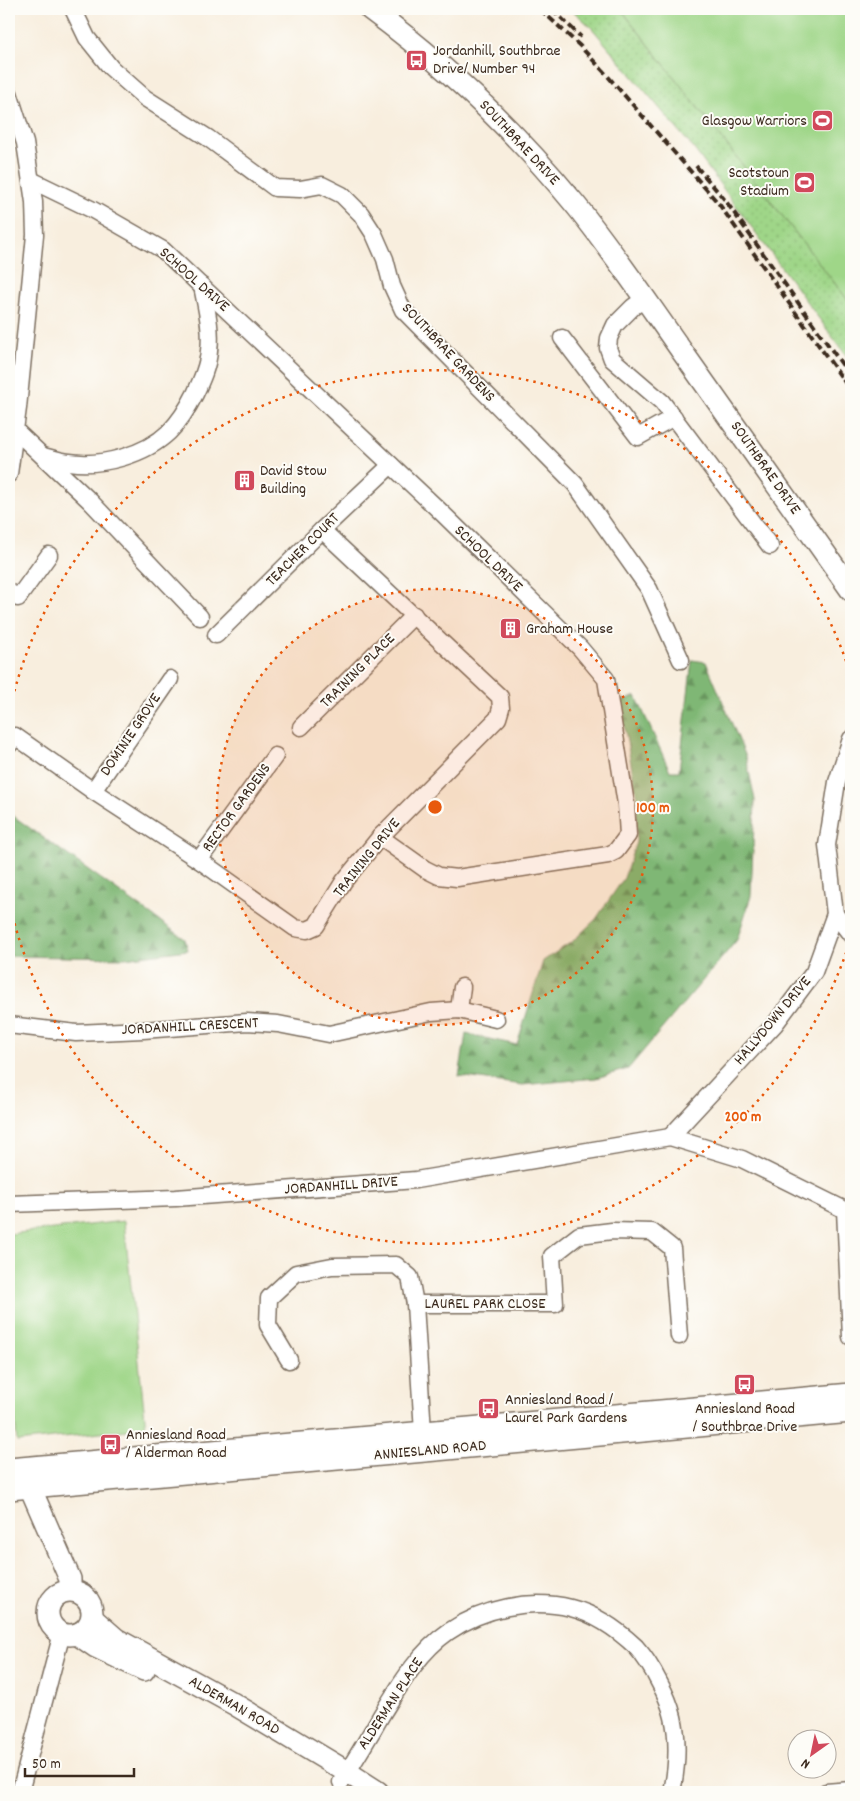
<svg xmlns="http://www.w3.org/2000/svg" width="860" height="1801" font-family="Dekko,sans-serif">
  <style>
    .forest { fill: url(#forest-firs); stroke: #5d7049 }
    .garden { fill: url(#garden-dots); stroke: #6d8053 }
    .pitch { fill: #9fd688; stroke: #6d8053 }
    .lines { fill: none; stroke-linecap: round; stroke-linejoin: round }
    .minor-casing { stroke: #7d6f61; stroke-width: 19 }
    .tertiary-casing { stroke: #7d6f61; stroke-width: 24 }
    .minor { stroke: #fff; stroke-width: 16 }
    .tertiary { stroke: #fff; stroke-width: 21 }
    .rail { stroke: #3b2a1e; stroke-width: 4; stroke-dasharray: 8 4; stroke-linecap: butt }
    .ring { fill: none; stroke: #e8590c; stroke-width: 2.5; stroke-dasharray: 2.5 5 }
    .labels { text-anchor: middle; dominant-baseline: central; stroke-width: 4; stroke-linejoin: round; paint-order: stroke }
    .poi-label { font-size: 16px; fill: #3b2a1e; stroke: #fdfcf7; text-anchor: start }
    .street-label { font-size: 16px; fill: #3b2a1e; stroke: #fdfcf7 }
    .centre { fill: #e8590c; stroke: #fdfcf7; stroke-width: 2.5 }
    .ring-label { font-size: 15px; text-anchor: middle; font-weight: bold; fill: #e8590c; stroke: #fdfcf7; stroke-width: 4; stroke-linejoin: round; paint-order: stroke }
  </style>
  <defs>
    <pattern id="forest-firs" width="22" height="20" patternUnits="userSpaceOnUse" patternTransform="scale(1.25)"><rect width="22" height="20" fill="#7fb774"/><path d="M5 1l3.5 6h-7zM16 11l3.5 6h-7z" fill="#69955f"/></pattern>
    <pattern id="garden-dots" width="8" height="8" patternUnits="userSpaceOnUse" patternTransform="scale(1.25)"><rect width="8" height="8" fill="#9fd688"/><path d="M2 2h.1M6 6h.1" fill="none" stroke="#8ab875" stroke-width="1.8" stroke-linecap="round"/></pattern>
  </defs>
  <rect width="100%" height="100%" fill="#fdfcf7"/>
  <filter id="ink" filterUnits="userSpaceOnUse"><feTurbulence type="fractalNoise" baseFrequency=".02" numOctaves="2"/><feDisplacementMap in="SourceGraphic" scale="10" xChannelSelector="R" yChannelSelector="G"/><feConvolveMatrix kernelMatrix="1 2 1 2 8 2 1 2 1" color-interpolation-filters="sRGB"/></filter>
  <filter id="wash" filterUnits="userSpaceOnUse"><feTurbulence type="fractalNoise" baseFrequency=".0096" numOctaves="4" result="noise"/><feDisplacementMap in="SourceGraphic" scale="20" xChannelSelector="R" yChannelSelector="G"/><feGaussianBlur stdDeviation="1.12" result="paint"/><feColorMatrix in="noise" values="0 0 0 0 0 0 0 0 0 0 0 0 0 0 0 0 0 1.4 0 .05"/><feComposite in="paint" operator="in"/></filter>
  <g filter="url(#wash)">
    <rect width="100%" height="100%" fill="#f8eede"/>
    <g class="forest">
      <polygon points="692,660 706,662 746,757 755,800 751,896 737,940 628,1069 596,1078 522,1085 459,1076 466,1034 517,1045 543,961 573,941 596,919 624,878 636,842 637,798 620,702 636,696 670,771 679,771"/>
      <polygon points="9,813 185,939 188,950 125,958 9,956"/>
    </g>
    <polygon class="garden" points="571,9 621,9 851,304 851,362 694,149 591,27"/>
    <g class="pitch">
      <polygon points="621,9 851,9 851,304"/>
      <polygon points="124,1221 146,1428 17,1442 9,1349 9,1234"/>
    </g>
  </g>
  <g filter="url(#ink)">
    <g class="lines">
      <defs>
        <g id="minor">
          <polyline points="73,9 87,38 111,68 145,98 208,138 275,188 300,189 322,185 342,195 361,214 374,234 385,259 392,286 403,310 575,484 649,589 681,660"/>
          <polyline points="9,93 25,143 34,202 35,235 18,408 9,474"/>
          <polyline points="31,180 93,210 163,250 440,511 580,648 606,679 626,804 628,835 616,851 608,855 457,878 439,876 425,869 380,837"/>
          <polyline points="644,299 633,307 615,325 609,338 608,348 612,359 662,402 770,546"/>
          <polyline points="562,338 638,437 674,417"/>
          <polyline points="15,430 90,501 200,617"/>
          <path d="M43 456C51 458 60 461 69 462 102 467 145 455 169 432 180 421 188 408 195 394 201 381 208 366 209 351 212 329 206 307 202 286"/>
          <polyline points="9,592 18,598 49,555"/>
          <polyline points="216,635 322,530 391,465"/>
          <polyline points="301,727 414,615"/>
          <polyline points="9,745 15,736 93,791 199,860 295,928 307,930 316,926 344,881 380,837 498,718 501,708 500,697 322,530"/>
          <polyline points="93,791 170,679"/>
          <polyline points="199,860 275,756"/>
          <polyline points="835,914 851,935"/>
          <polyline points="459,1010 462,987"/>
          <polyline points="9,1025 76,1033 143,1030 247,1022 278,1024 329,1034 431,1012 459,1010 496,1019"/>
          <polyline points="670,1137 775,1024 814,972 835,914 827,845 837,782 851,739"/>
          <polyline points="9,1204 176,1198 416,1180 670,1137 742,1159 845,1210 851,1210"/>
          <polyline points="845,1210 851,1337"/>
          <polyline points="415,1304 555,1304 552,1256 579,1235 612,1231 652,1232 672,1248 679,1336"/>
          <polyline points="289,1360 268,1325 269,1298 296,1273 332,1266 396,1265 410,1277 415,1304 423,1432"/>
          <path d="M341 1782C355 1760 369 1737 382 1714 400 1685 419 1652 448 1632 483 1608 530 1598 571 1608 595 1614 619 1631 636 1647 645 1657 653 1670 659 1682 665 1693 670 1704 673 1717 679 1742 677 1767 672 1792"/>
          <polyline points="20,1792 62,1633"/>
          <polyline points="826,1792 851,1790"/>
        </g>
        <g id="tertiary">
          <path d="M370 9C446 65 514 130 574 203 614 252 649 305 686 357 741 434 796 512 851 590"/>
          <polyline points="9,1469 851,1394"/>
          <polyline points="29,1474 30,1487 70,1579 70,1590"/>
          <polyline points="9,1489 851,1412"/>
          <circle cx="70" cy="1613" r="22"/>
          <polyline points="92,1618 116,1639 234,1704 347,1772 378,1792"/>
          <polyline points="77,1634 96,1647 144,1670"/>
        </g>
      </defs>
      <use href="#minor" class="minor-casing"/>
      <use href="#tertiary" class="tertiary-casing"/>
      <use href="#minor" class="minor"/>
      <use href="#tertiary" class="tertiary"/>
      <g class="rail">
        <polyline points="540,9 580,46 605,73 719,204 851,391"/>
        <polyline points="552,9 581,37"/>
        <polyline points="696,166 725,200 851,377"/>
      </g>
    </g>
  </g>
  <circle cx="435" cy="807" r="218" fill="#e8590c" fill-opacity=".12"/>
  <g class="ring">
    <circle cx="435" cy="807" r="218"/>
    <path d="M851 938A436 436 0 0 1 9 901M9 713A436 436 0 0 1 851 676"/>
  </g>
  <defs>
    <symbol id="bus-square" viewBox="-11 -11 22 22"><rect x="-9" y="-9" width="18" height="18" rx="4" fill="#d1495b" stroke="#fdfcf7"/><path d="M-5-6H5V4H4V6H2V4H-2V6H-4V4H-5ZM-3.5-4V0h7V-4ZM-3.5 1.2v1.5H-2V1.2ZM2 1.2v1.5H3.5V1.2Z" fill="#fff"/></symbol>
    <symbol id="stadium-square" viewBox="-11 -11 22 22"><rect x="-9" y="-9" width="18" height="18" rx="4" fill="#d1495b" stroke="#fdfcf7"/><path d="M0-5a6.5 5 0 1 0 0 10a6.5 5 0 1 0 0-10ZM-3.5-1.8h7v3.6h-7Z" fill="#fff"/></symbol>
    <symbol id="building-square" viewBox="-11 -11 22 22"><rect x="-9" y="-9" width="18" height="18" rx="4" fill="#d1495b" stroke="#fdfcf7"/><path d="M-4-6H4V6H1V3H-1V6H-4ZM-2.5-4.3h1.7v1.8h-1.7ZM.8-4.3h1.7v1.8H.8ZM-2.5-1h1.7V.8h-1.7ZM.8-1h1.7V.8H.8Z" fill="#fff"/></symbol>
  </defs>
  <g fill-rule="evenodd">
    <use href="#bus-square" x="404" y="48" width="25" height="25"/>
    <use href="#stadium-square" x="810" y="108" width="25" height="25"/>
    <use href="#stadium-square" x="792" y="170" width="25" height="25"/>
    <use href="#building-square" x="232" y="468" width="25" height="25"/>
    <use href="#building-square" x="498" y="616" width="25" height="25"/>
    <use href="#bus-square" x="732" y="1372" width="25" height="25"/>
    <use href="#bus-square" x="476" y="1396" width="25" height="25"/>
    <use href="#bus-square" x="98" y="1432" width="25" height="25"/>
  </g>
  <g class="labels">
    <g class="poi-label">
      <text x="433" y="51">Jordanhill, Southbrae<tspan x="433" dy="18">Drive/ Number 94</tspan></text>
      <text x="807" y="121" text-anchor="end">Glasgow Warriors</text>
      <text x="789" y="173" text-anchor="end">Scotstoun<tspan x="789" dy="18">Stadium</tspan></text>
      <text x="260" y="471">David Stow<tspan x="260" dy="18">Building</tspan></text>
      <text x="526" y="629">Graham House</text>
      <text x="505" y="1400">Anniesland Road /<tspan x="505" dy="18">Laurel Park Gardens</tspan></text>
      <text x="745" y="1409" text-anchor="middle">Anniesland Road<tspan x="745" dy="18">/ Southbrae Drive</tspan></text>
      <text x="126" y="1435">Anniesland Road<tspan x="126" dy="18">/ Alderman Road</tspan></text>
    </g>
    <g class="street-label">
      <text transform="translate(519 143) rotate(47)">SOUTHBRAE DRIVE</text>
      <text transform="translate(194 280) rotate(42)">SCHOOL DRIVE</text>
      <text transform="translate(448 353) rotate(47)">SOUTHBRAE GARDENS</text>
      <text transform="translate(765 468) rotate(55)">SOUTHBRAE DRIVE</text>
      <text transform="translate(303 550) rotate(-45)">TEACHER COURT</text>
      <text transform="translate(488 559) rotate(44)">SCHOOL DRIVE</text>
      <text transform="translate(358 671) rotate(-45)">TRAINING PLACE</text>
      <text transform="translate(131 735) rotate(-56)">DOMINIE GROVE</text>
      <text transform="translate(237 808) rotate(-54)">RECTOR GARDENS</text>
      <text transform="translate(367 858) rotate(-51)">TRAINING DRIVE</text>
      <text transform="translate(773 1021) rotate(-50)">HALLYDOWN DRIVE</text>
      <text transform="translate(190 1027) rotate(-3)">JORDANHILL CRESCENT</text>
      <text transform="translate(341 1186) rotate(-4)">JORDANHILL DRIVE</text>
      <text x="485" y="1304">LAUREL PARK CLOSE</text>
      <text transform="translate(430 1451) rotate(-5)">ANNIESLAND ROAD</text>
      <text transform="translate(391 1704) rotate(-57)">ALDERMAN PLACE</text>
      <text transform="translate(234 1706) rotate(30)">ALDERMAN ROAD</text>
    </g>
  </g>
  <circle cx="435" cy="807" r="8" class="centre"/>
  <g class="ring-label">
    <text x="653" y="812">100 m</text>
    <text x="743" y="1121">200 m</text>
  </g>
  <rect width="860" height="1801" fill="none" stroke="#fdfcf7" stroke-width="30"/>
  <g transform="translate(812 1754) rotate(213)"><circle r="24" fill="#fdfcf7" stroke="#afa8a0"/>
  <path d="M0-4L9 19L0 12L-9 19Z" fill="#d1495b"/>
  <text y="-8" font-size="14" font-weight="bold" text-anchor="middle" fill="#3b2a1e">N</text>
  </g>
  <path d="M25 1768v8h109v-8" fill="none" stroke="#3b2a1e" stroke-width="2.5"/>
  <text x="32" y="1768" font-size="15" fill="#3b2a1e" stroke="#fdfcf7" stroke-width="4" paint-order="stroke">50 m</text>
</svg>
